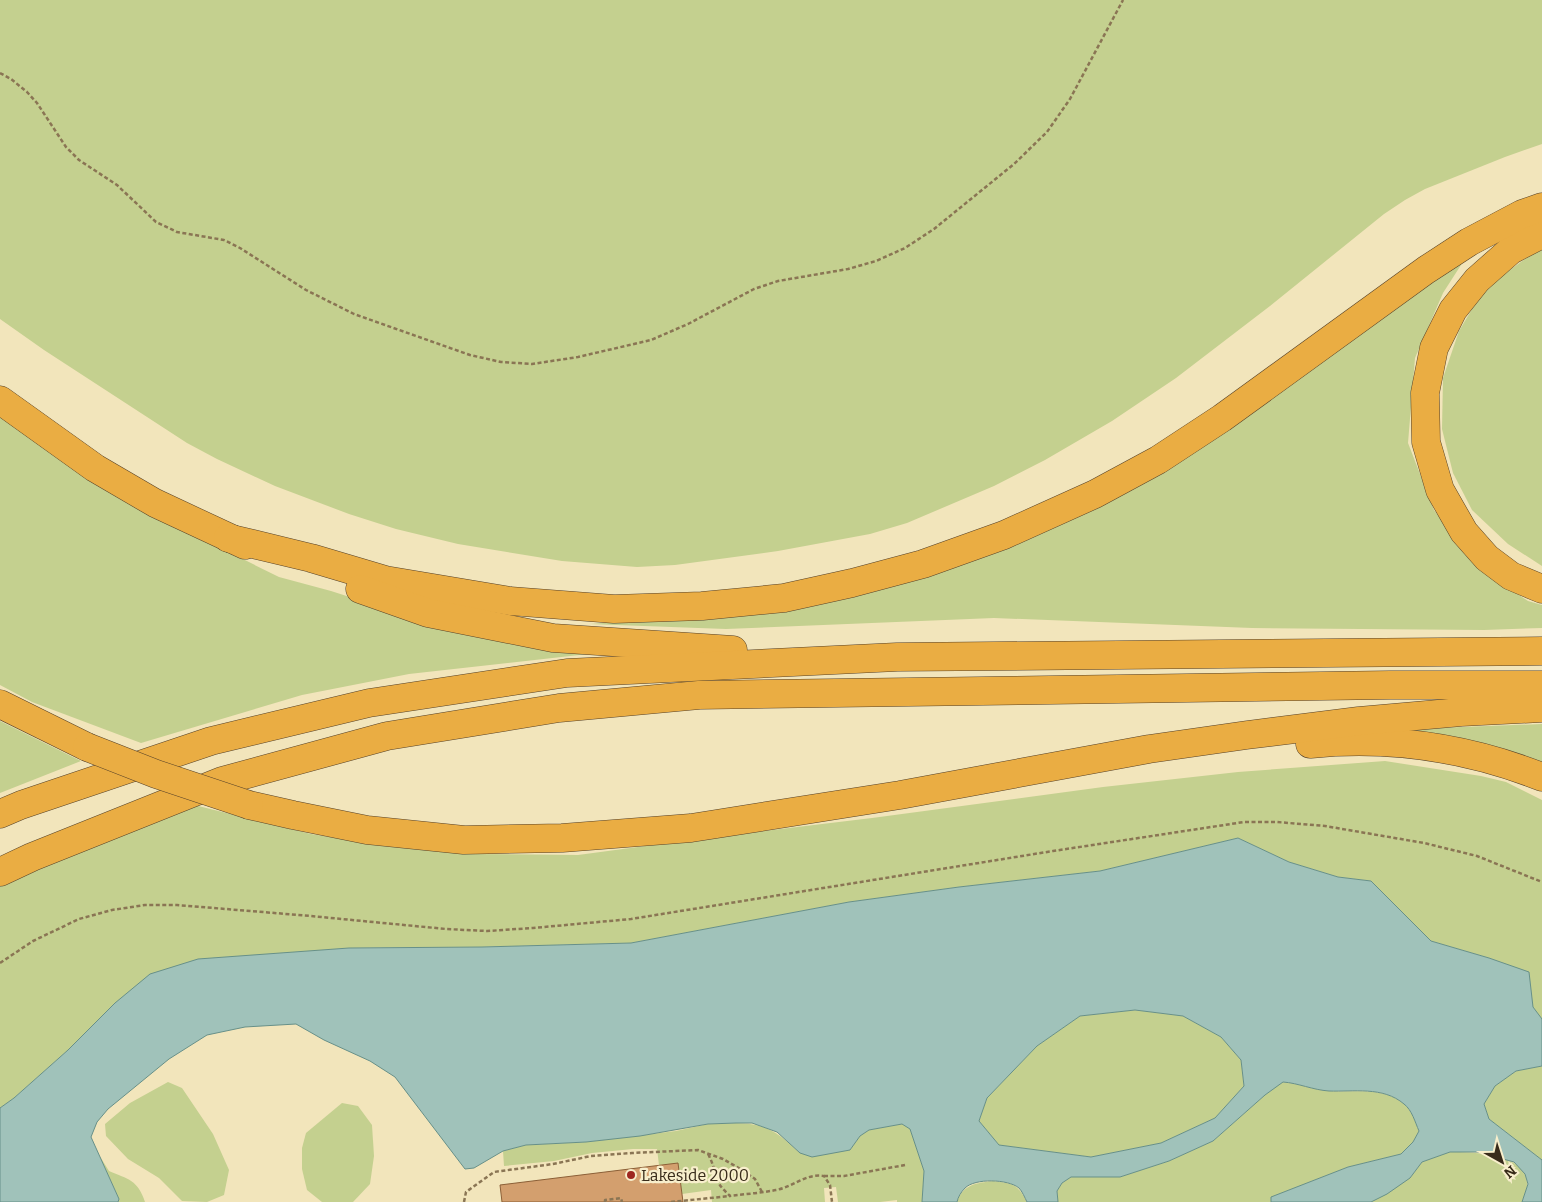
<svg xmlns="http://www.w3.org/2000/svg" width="1542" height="1202" font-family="Bitter,serif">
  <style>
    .green { fill: #c4d08f }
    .water { fill: #a0c2ba; stroke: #679089; fill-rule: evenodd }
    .building { fill: #d39f6e; stroke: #8b5f37 }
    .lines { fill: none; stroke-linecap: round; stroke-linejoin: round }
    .highway-casing { stroke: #574229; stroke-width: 29 }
    .path { stroke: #8a7554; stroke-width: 2.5; stroke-dasharray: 4 2.5; stroke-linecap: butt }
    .highway { stroke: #eaad43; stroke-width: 28 }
    .highway-bridge-casing { stroke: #574229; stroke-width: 29; stroke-linecap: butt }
    .highway-bridge { stroke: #eaad43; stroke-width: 28 }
    .poi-dot { fill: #9e271f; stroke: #f8efcc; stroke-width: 2 }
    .labels { text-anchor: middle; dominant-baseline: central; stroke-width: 4.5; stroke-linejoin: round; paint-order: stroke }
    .poi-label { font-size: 16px; fill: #382b1a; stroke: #f8efcc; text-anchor: start }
  </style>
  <rect width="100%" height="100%" fill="#f2e5bb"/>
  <g class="green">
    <polygon points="0,0 1542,0 1542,144 1505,157 1425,189 1405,200 1384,214 1270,306 1176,378 1112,421 1045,460 994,486 907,523 870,534 778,551 675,565 637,567 562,561 458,544 396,529 349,514 275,486 217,459 187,443 44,350 0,319"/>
    <polygon points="1542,250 1542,566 1508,544 1472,510 1453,473 1442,429 1443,378 1459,331 1484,289 1533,253"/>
    <polygon points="1470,251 1443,293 1415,358 1408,443 1434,510 1475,565 1528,601 1542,605 1542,628 1484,630 1252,628 994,618 726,629 589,624 711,616 841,597 980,558 1123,492"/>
    <polygon points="0,412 182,529 279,577 331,591 409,616 606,652 409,674 302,695 141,743 32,702 0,685"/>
    <polygon points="0,721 81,761 0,793"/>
    <polygon points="1542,724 1542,765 1412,737 1410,729"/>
    <polygon points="1385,761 1481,776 1506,782 1542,800 1542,1019 1489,958 1431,941 1371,881 1338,877 1289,862 1238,838 1100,871 959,887 849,902 631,943 482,947 349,948 115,1003 68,1050 14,1098 0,1108 0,886 39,865 186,803 311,834 380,845 474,854 578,855 705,838 872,818 1103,787 1238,772"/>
    <polygon points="1135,1010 1183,1016 1221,1037 1241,1060 1244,1086 1215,1118 1161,1143 1091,1157 999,1145 979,1121 987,1098 1037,1046 1080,1016"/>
    <polygon points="1542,1066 1542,1160 1489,1119 1484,1104 1495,1086 1516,1071"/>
    <polygon points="168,1082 182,1088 213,1134 229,1170 224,1195 207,1202 182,1201 159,1178 128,1159 106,1136 105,1124 130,1103"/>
    <path d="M1282 1082C1298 1083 1313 1090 1328 1091 1353 1093 1383 1086 1404 1104 1412 1110 1415 1122 1419 1131L1413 1142 1401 1154 1348 1167 1272 1197 1271 1202H1058L1057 1191 1062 1183 1071 1177H1120L1169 1161 1213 1141 1265 1095Z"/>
    <polygon points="342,1103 358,1106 372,1125 374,1156 370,1184 353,1202 322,1202 307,1190 302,1169 302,1148 306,1133"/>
    <path d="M736 1123C768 1124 777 1132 800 1153L850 1150 860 1136 869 1130 902 1124 910 1128 924 1171 922 1202H897V1200L880 1202H838L836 1187 824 1188 825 1202H712L711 1190 682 1194 678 1164 659 1165 657 1149H633L592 1153 554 1161 504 1166 503 1151 526 1145 586 1142 676 1131 708 1124Z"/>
    <path d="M1450 1152C1472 1152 1526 1153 1527 1183 1528 1190 1524 1196 1522 1202H1341L1410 1178 1422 1162Z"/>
    <path d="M99 1155 109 1171C128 1179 138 1180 145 1202H118L119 1199Z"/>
    <path d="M993 1181C1013 1184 1017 1183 1027 1202H957C963 1184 977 1183 993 1181Z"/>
  </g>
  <path class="water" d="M1238 838 1289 862 1338 877 1371 881 1431 941 1489 958 1529 972 1533 1007 1542 1019V1066L1516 1071 1495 1086 1484 1104 1489 1119 1542 1160V1202H1522L1528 1184 1525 1174 1514 1162 1478 1152H1450L1422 1162 1410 1178 1387 1194 1371 1202H1271V1197L1348 1167 1401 1154 1413 1142 1419 1131C1415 1122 1412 1110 1404 1104 1383 1086 1353 1092 1329 1091 1313 1090 1298 1083 1283 1082L1265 1095 1213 1141 1169 1161 1120 1177H1071L1062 1183 1057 1191 1058 1202H1027C1025 1198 1022 1191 1019 1188 1008 1179 975 1178 965 1188 961 1192 958 1197 957 1202H922L924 1171 910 1129 902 1124 869 1130 860 1136 850 1150 812 1157 800 1153 777 1132 752 1123H736L708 1124 640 1136 586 1142 526 1145 503 1151 474 1168 465 1169 395 1077 370 1061 324 1040 296 1024 245 1027 207 1035 169 1059 108 1109 97 1122 91 1137 119 1199 118 1202H0V1108L14 1098 68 1050 115 1003 150 974 198 959 349 948 482 947 631 943 849 902 959 887 1100 871ZM1135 1010 1183 1016 1221 1037 1241 1060 1244 1086 1215 1118 1161 1143 1091 1157 999 1145 979 1121 987 1098 1037 1046 1080 1016Z"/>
  <polygon class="building" points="678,1163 683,1202 502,1202 500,1185"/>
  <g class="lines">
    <defs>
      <g id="highway">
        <polyline points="1542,234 1511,250 1477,280 1453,310 1434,348 1425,393 1426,442 1440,490 1464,532 1487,558 1511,576 1542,589"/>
        <polyline points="0,400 95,468 155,503 245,545"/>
        <polyline points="228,538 311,558 385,580 510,601 614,609 702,606 784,598 852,583 923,564 1004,535 1095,494 1158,460 1222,418 1426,270 1469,242 1522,214 1542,207"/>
        <polyline points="360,589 428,613 553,638 733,650"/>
        <polyline points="0,704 87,747"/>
        <path d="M1310 744C1391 736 1466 747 1542 777"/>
        <polyline points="249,805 293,815 367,830 464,840 562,838 691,828 900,795 1149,749 1247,735 1359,721 1461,712 1542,708"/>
        <polyline points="0,814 21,805 211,741 369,703 567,673 897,657 1542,651"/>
        <polyline points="0,872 32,857 222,781 387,736 559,708 699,695 1390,685 1542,685"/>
      </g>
    </defs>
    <use href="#highway" class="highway-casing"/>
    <g class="path">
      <polyline points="0,73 11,79 27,92 37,103 66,147 79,160 117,185 156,222 177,232 224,240 240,248 306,290 354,314 470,355 501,362 532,364 578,357 651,340 688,324 754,289 778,281 848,269 876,261 905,248 934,229 1014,164 1047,132 1070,99 1123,0"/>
      <polyline points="0,963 33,941 79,919 112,910 145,905 177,905 311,916 446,929 487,931 533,928 631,919 1053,851 1244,822 1277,822 1325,826 1424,843 1477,856 1542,882"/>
      <path d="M708 1154C713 1163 714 1170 717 1179 719 1186 725 1191 730 1196 745 1194 761 1193 776 1190 793 1187 806 1173 824 1176L830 1185 832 1202"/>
      <polyline points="824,1176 844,1176 905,1165"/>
      <polyline points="464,1202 466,1192 494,1172 553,1164 591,1156 632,1153 698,1150 723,1159 742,1170 755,1179 762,1192"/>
      <polyline points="605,1202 605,1200 621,1198 622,1202"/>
      <polyline points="671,1202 730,1196"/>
    </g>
    <use href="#highway" class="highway"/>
    <defs>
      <polyline id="highway-bridge" points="87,747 156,774 249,805"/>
    </defs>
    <use href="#highway-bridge" class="highway-bridge-casing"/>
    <use href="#highway-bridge" class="highway-bridge"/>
  </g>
  <circle class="poi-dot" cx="631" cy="1175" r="5"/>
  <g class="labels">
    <g class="poi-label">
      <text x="641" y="1175">Lakeside 2000</text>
    </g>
  </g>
  <g transform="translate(1502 1162) rotate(141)" stroke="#f8efcc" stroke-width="4" paint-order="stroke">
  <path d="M0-4L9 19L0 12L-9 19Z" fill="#382b1a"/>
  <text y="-8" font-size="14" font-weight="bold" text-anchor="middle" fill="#382b1a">N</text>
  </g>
</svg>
